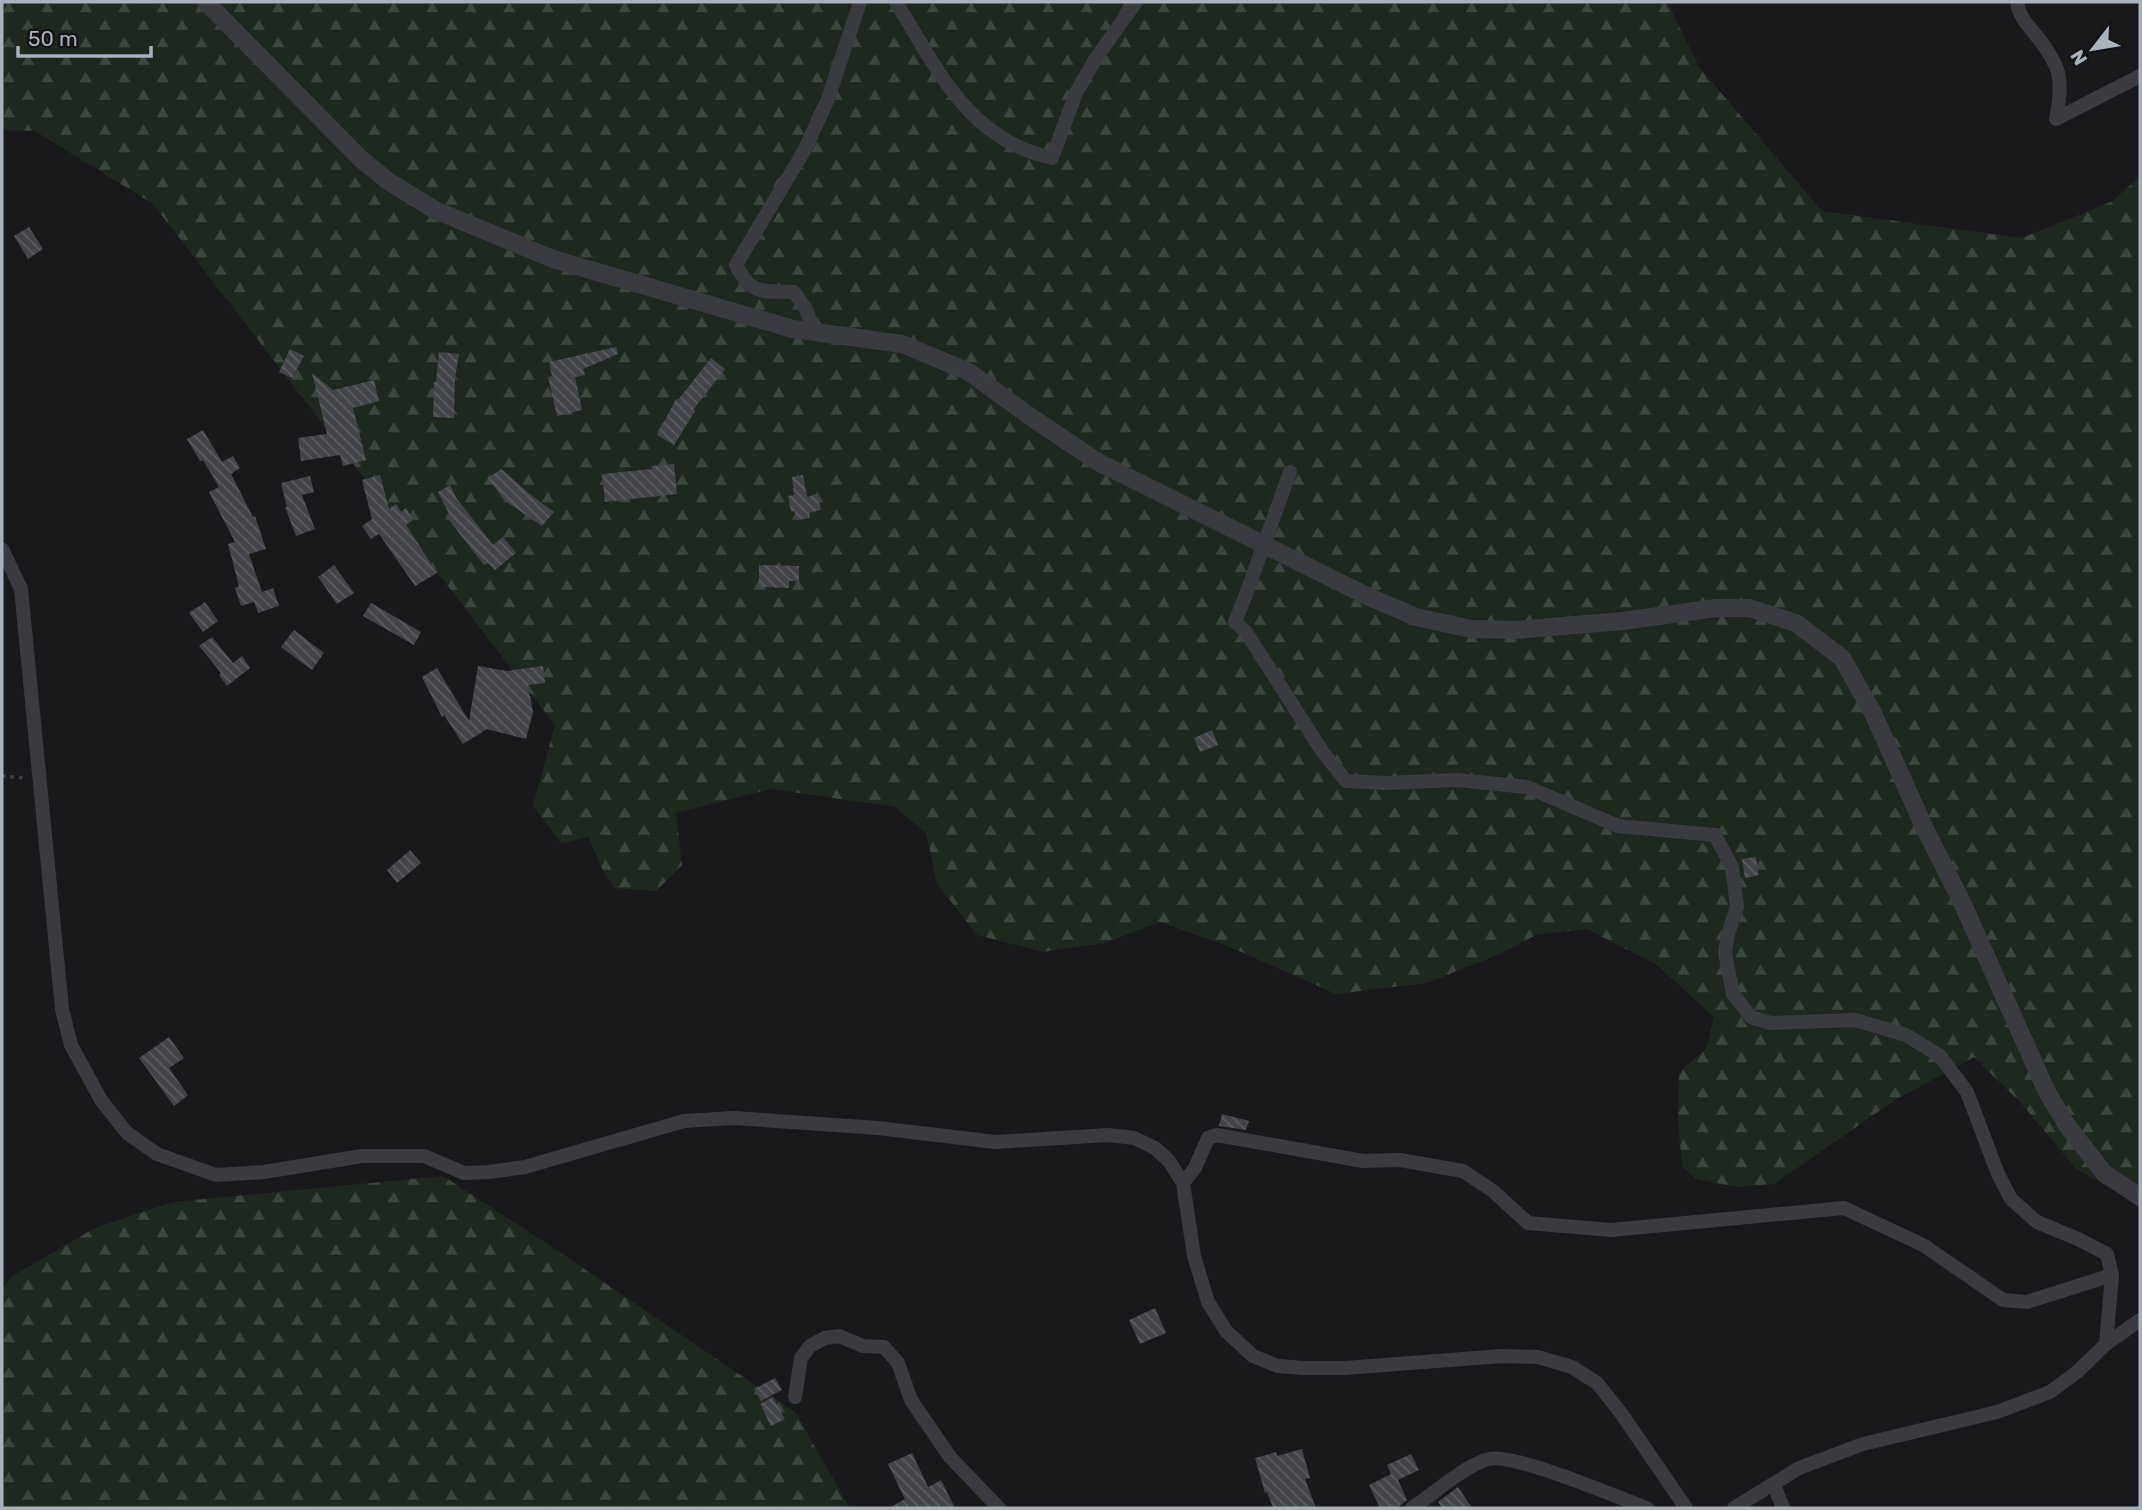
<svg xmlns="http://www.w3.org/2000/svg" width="2142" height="1510" font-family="Rubik,sans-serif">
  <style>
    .forest { fill: url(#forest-firs) }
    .building { fill: url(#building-back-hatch) }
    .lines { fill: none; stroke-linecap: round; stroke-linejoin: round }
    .path { stroke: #404348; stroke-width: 3.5; stroke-dasharray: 3.5 5; stroke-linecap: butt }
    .minor { stroke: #3a3b41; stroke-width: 14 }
    .tertiary { stroke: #3a3b41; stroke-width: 18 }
    .minor-bridge { stroke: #3a3b41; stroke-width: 14 }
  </style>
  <defs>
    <pattern id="forest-firs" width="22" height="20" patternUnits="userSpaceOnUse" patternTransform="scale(1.75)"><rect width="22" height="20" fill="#1e281f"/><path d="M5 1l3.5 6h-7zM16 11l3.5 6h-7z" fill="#3c453e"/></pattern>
    <pattern id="building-back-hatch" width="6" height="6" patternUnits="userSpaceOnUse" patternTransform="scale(1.75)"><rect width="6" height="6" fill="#434449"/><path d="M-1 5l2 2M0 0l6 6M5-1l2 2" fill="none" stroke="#5b5d61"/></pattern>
  </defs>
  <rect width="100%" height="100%" fill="#19191c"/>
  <g class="forest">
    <polygon points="2,2 1667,2 1699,67 1822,211 2022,238 2113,201 2140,176 2140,1204 2076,1169 2021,1103 1974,1057 1895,1100 1774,1184 1737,1187 1696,1179 1682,1166 1678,1121 1679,1072 1706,1049 1714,1017 1657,965 1587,929 1536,935 1497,955 1427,983 1336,994 1230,947 1160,922 1105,943 1043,952 977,935 937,884 926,833 895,807 771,789 676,813 682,865 656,891 614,888 599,863 589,837 561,843 533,806 555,725 153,204 35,131 2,130"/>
    <polygon points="443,1176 552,1247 795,1412 850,1508 2,1508 2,1289 11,1277 95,1228 173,1202"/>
  </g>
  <g class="building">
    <polygon points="29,227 43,249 28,259 14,236"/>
    <polygon points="616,347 618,354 583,369 585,375 575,377 582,410 557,416 548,377 552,376 549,362"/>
    <polygon points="290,349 304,356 292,378 279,372"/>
    <polygon points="439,352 459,354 455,378 454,418 433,417 434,382 436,382"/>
    <polygon points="711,358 725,369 693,410 695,411 674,445 657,435 676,399 678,400"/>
    <polygon points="312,373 333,390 374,380 379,401 353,408 366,460 343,466 340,455 301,461 298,438 327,434"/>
    <polygon points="203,430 222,462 233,456 240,468 231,474 253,517 255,516 266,549 249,554 262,592 273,588 279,606 258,613 254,602 241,606 235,588 239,586 228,544 235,542 209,492 219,487 203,460 200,461 187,439"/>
    <polygon points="674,464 677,494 605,502 602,474 652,469 651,466"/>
    <polygon points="501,469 531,495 554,512 542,526 504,500 488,478"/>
    <polygon points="380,475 389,509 396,504 401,512 406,508 413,520 406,525 437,573 415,586 379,534 371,539 362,526 372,519 362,480"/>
    <polygon points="803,475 807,497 817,494 821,510 809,513 810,518 796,520 795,511 791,512 788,496 794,495 792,477"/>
    <polygon points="310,476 314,492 302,495 315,529 296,536 285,507 287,507 281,483"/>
    <polygon points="450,485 457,499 493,545 503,537 516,553 495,570 488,563 484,565 446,516 449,514 438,492"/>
    <polygon points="334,565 354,593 337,604 318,577"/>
    <polygon points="759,565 799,566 799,581 789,581 789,588 759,587"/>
    <polygon points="205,602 218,621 203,632 189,613"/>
    <polygon points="371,603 421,632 414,645 363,616"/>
    <polygon points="294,630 324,653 312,670 281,647"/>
    <polygon points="212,637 233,663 242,656 250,668 227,686 219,675 221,673 199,646"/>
    <polygon points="478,666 507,671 543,666 545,683 528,685 533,712 526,739 487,729 463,744 444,715 442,717 422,677 437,668 469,721"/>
    <polygon points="1212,730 1218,745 1200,752 1194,738"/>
    <polygon points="410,850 421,863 397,883 387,870"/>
    <polygon points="1756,857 1759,875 1745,878 1742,859"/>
    <polygon points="169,1037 184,1058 169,1068 188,1095 174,1106 139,1058"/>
    <polygon points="1222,1114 1249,1121 1246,1130 1219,1126"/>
    <polygon points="1155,1308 1166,1333 1140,1344 1129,1320"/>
    <polygon points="775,1378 782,1390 761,1401 754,1389"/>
    <polygon points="773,1397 785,1419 771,1426 760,1404"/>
    <polygon points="1302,1449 1310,1478 1305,1479 1316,1508 1273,1508 1267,1492 1265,1493 1255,1458 1276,1452 1277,1456"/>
    <polygon points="912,1453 928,1487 941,1480 955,1508 889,1508 905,1499 888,1464"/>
    <polygon points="1411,1454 1419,1470 1398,1480 1407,1500 1397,1508 1380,1508 1369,1485 1391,1474 1387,1465"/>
    <polygon points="1458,1487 1472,1508 1442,1508 1438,1502"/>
  </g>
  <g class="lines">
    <polyline class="path" points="2,776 24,778"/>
    <g class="minor">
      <path d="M896 2C937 68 968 140 1052 158L1076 93 1096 58 1136 2"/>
      <path d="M2017 2C2019 16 2026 23 2035 34 2061 66 2064 79 2056 119L2140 76"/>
      <path d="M813 330 806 309 794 292C764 291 751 296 736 265L804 151 828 99 860 2"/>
      <polyline points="2,549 21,589 62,1009 71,1045 101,1100 127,1133 157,1154 216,1175 264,1172 362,1156 424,1156 464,1173 489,1172 525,1167 684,1121 734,1118 878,1128 995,1142 1108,1135 1134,1138 1155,1148 1169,1161 1183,1183 1194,1256 1208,1302 1226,1331 1253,1356 1278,1366 1304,1368 1345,1368 1502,1356 1538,1357 1572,1367 1597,1383 1621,1413 1686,1508"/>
      <polyline points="1245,597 1235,622 1246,632 1322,751 1346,781 1386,783 1457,780 1527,787 1618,826 1715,835 1732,867 1737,907 1728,934 1725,953 1733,994 1751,1017 1770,1023 1855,1020 1906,1035 1940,1056 1967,1092 1998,1174 2011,1199 2037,1222 2078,1239 2107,1254 2112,1275 2106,1344"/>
      <polyline points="1183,1183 1195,1168 1208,1138 1217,1135 1363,1161 1400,1160 1463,1171 1493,1191 1528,1223 1611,1230 1844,1208 1923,1245 2003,1300 2027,1302 2112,1275"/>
      <polyline points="795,1397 801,1358 810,1346 825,1338 839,1336 863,1346 884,1347 898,1363 911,1400 950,1457 999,1508"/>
      <polyline points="1774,1485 1783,1508"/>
      <path d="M1412 1508C1434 1494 1465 1465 1489 1459 1512 1452 1619 1498 1647 1508"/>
      <polyline points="1734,1508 1799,1468 1863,1444 1997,1412 2050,1392 2077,1372 2106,1344 2140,1320"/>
    </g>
    <polyline class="tertiary" points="206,2 361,159 388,181 435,210 553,259 793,329 902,344 969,372 1031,417 1098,462 1367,596 1416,617 1471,629 1516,630 1623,621 1716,608 1749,608 1796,623 1842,658 1873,713 1925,829 1960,898 2047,1092 2066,1124 2104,1173 2140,1197"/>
    <polyline class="minor-bridge" points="1245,597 1290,472"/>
  </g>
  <rect width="2142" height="1510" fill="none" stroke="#abb1bc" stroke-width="7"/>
  <g transform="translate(2093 49) rotate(239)" stroke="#141417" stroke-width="5" paint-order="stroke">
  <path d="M0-5L12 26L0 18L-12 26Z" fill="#abb1bc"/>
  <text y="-10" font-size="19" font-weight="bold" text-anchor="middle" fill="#abb1bc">N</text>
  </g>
  <path d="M18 46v10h133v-10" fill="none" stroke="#abb1bc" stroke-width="3.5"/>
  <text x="28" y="46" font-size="21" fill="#abb1bc" stroke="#141417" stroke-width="5" paint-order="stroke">50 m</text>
</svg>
